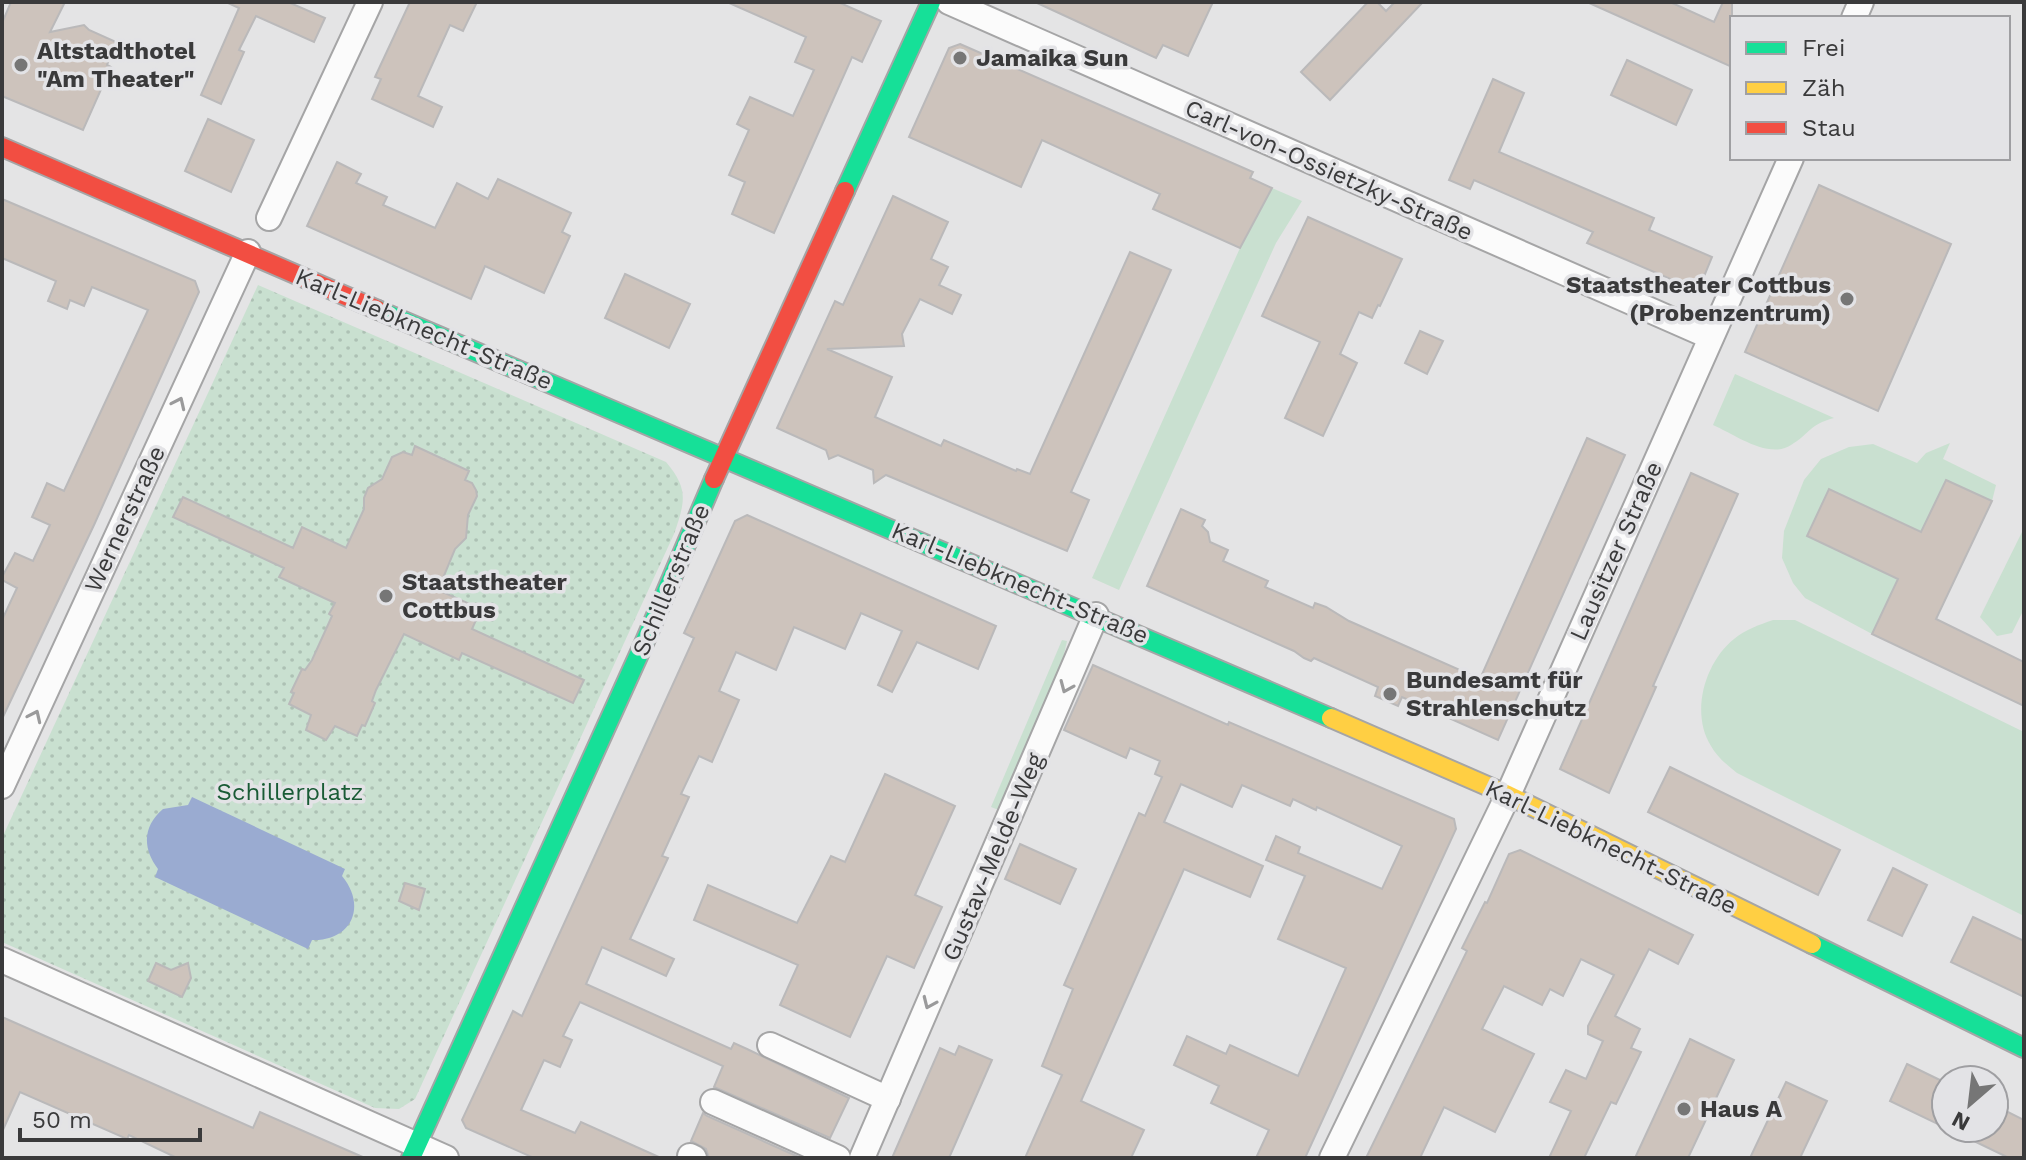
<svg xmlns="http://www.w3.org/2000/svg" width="2026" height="1160" viewBox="0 0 2026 1160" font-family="'Work Sans',sans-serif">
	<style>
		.green { fill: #c9e0d0 }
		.park { fill: url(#park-dots) }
		.water { fill: #9aabd1 }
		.building { fill: #cdc3bc; stroke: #bab9ba; stroke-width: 2 }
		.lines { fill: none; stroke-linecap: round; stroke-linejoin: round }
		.street-casing { stroke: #a5a5a6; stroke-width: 28 }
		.fast-casing { stroke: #a5a5a6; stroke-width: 22 }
		.slow-casing { stroke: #a5a5a6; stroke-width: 22 }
		.jam-casing { stroke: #a5a5a6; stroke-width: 22 }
		.street { stroke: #fbfbfb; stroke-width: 24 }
		.fast { stroke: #16e098; stroke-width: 18 }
		.slow { stroke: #ffcf43; stroke-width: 18 }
		.jam { stroke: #f24e42; stroke-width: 18 }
		.oneway { stroke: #9a9a9b }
		.poi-dot { fill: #767676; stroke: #e3e3e6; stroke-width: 3 }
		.labels { text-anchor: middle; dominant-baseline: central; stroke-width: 7; stroke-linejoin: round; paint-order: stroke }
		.poi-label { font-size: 24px; font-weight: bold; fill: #3a3a3b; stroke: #e3e3e6; text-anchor: start }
		.street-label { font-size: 24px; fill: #3a3a3b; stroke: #e3e3e6 }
		.park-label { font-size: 24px; fill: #195b35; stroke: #e3e3e6 }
	</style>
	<defs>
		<pattern id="park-dots" width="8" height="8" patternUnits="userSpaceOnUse" patternTransform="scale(2)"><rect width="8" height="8" fill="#c9e0d0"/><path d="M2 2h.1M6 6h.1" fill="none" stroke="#adc1b4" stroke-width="1.8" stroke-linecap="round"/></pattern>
	</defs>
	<rect width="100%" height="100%" fill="#e4e4e5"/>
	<!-- green -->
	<g class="green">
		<polygon points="1272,188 1302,201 1276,243 1119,590 1092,578 1240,248"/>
		<path d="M1735 374 1834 418C1808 425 1811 433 1791 445 1769 460 1734 434 1713 425Z"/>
		<polygon points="1950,443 1943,459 1996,485 1992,501 1946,480 1921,533 1829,489 1807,536 1898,579 1872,634 1805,598 1793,583 1782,558 1784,531 1804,480 1821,459 1849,447 1873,444 1917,463 1926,453"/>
		<polygon points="2024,528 2024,609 2012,633 1997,636 1980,617"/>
		<path d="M1773 620H1795L2024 732V916L1737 773C1727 765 1717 757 1711 746 1690 713 1705 662 1734 639 1746 629 1759 625 1773 620Z"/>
		<polygon points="1062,640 1067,641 1056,690 1004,812 991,807"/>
	</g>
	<!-- park -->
	<path class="park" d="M258 285 666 462C689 489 685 502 674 534L415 1099 399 1109 375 1108 2 942V838Z"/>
	<!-- water -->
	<path class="water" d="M192 797 345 869 342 876C367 906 352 941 312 940L308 949 155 877 158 869C142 848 143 826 163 809L188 805Z"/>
	<!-- building -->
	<g class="building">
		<polygon points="11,2 65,2 50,32 84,25 89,30 116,42 107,65 111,67 83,130 2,96 2,23"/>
		<polygon points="226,2 288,2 325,18 314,42 256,16 239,50 244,52 221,104 201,95 239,8"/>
		<polygon points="410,2 477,2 463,31 450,25 418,96 442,107 433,127 372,99 381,79 375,77"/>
		<polygon points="727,2 838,2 881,21 862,62 852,57 774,233 732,214 745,182 729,175 749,130 737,124 750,97 793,116 814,70 795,62 806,37"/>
		<polygon points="1035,2 1213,2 1188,56 1163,45 1156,58"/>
		<polygon points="1368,2 1377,2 1386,11 1395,2 1423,2 1330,100 1301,72"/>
		<polygon points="1587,2 1670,2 1714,22 1723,2 1732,2 1732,67"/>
		<polygon points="960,44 1253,172 1250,178 1272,188 1240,248 1153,209 1160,194 1042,140 1021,187 909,137 949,48"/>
		<polygon points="1627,60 1692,90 1676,125 1611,95"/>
		<polygon points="1493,79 1524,93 1499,152 1654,218 1649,230 1712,257 1698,291 1587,243 1593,232 1474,180 1470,189 1449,180"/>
		<polygon points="208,119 254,140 231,192 185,171"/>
		<polygon points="337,162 361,174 356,183 387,197 383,205 435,228 457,183 488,199 498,179 571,213 562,232 570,236 544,293 485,266 471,299 307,226"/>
		<polygon points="1819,185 1951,244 1878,411 1745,352"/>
		<polygon points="893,196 948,222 931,259 948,267 939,285 961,295 952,314 920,299 902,334 904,346 827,349 892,377 875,417 941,446 944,440 1016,471 1017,469 1030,474 1130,252 1171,270 1071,492 1089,500 1067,551 886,475 874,483 873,470 838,455 829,459 826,450 777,428 835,301 843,305"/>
		<polygon points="2,199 195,281 199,292 94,525 2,719 2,620 17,588 2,580 2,577 15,553 33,561 50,525 32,517 41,497 47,483 64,491 148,310 92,287 84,306 70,300 67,309 48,301 56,281 2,258"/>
		<polygon points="1308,217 1402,259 1380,306 1378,305 1372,318 1359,312 1340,354 1357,363 1323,436 1285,418 1320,342 1262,316"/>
		<polygon points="625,274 690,304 669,348 605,318"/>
		<polygon points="1420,331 1443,341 1427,374 1405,363"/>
		<polygon points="1587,438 1625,455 1498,740 1402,697 1398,706 1375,696 1378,687 1314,658 1311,661 1304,658 1294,651 1147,586 1181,509 1205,520 1202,526 1208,532 1210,542 1228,550 1223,561 1268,581 1265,587 1313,608 1315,603 1326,607 1349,621 1480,679"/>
		<polygon points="415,446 469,471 465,480 472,483 476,490 477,496 468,515 466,538 455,549 438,590 481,609 472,629 584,680 573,703 462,653 459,660 404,634 376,690 372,701 375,703 365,726 362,725 357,736 335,726 326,740 306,730 311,715 289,704 294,693 291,692 302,669 305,670 312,660 332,616 329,614 335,603 279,577 284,568 173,517 183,497 293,548 302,527 346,548 364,509 364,498 368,488 382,479 392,457 403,452 412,455"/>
		<polygon points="1691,473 1738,494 1653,686 1656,687 1609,793 1560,769"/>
		<polygon points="1946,480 1992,501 1936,619 2024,662 2024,706 1872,634 1898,579 1807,536 1829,489 1921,532"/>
		<polygon points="747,515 996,626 978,669 917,642 892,692 878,685 902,631 861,613 845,649 794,627 776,670 736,652 719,691 739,700 712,762 699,756 681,794 689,797 662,856 668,858 630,939 674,959 666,976 602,947 586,984 731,1049 734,1043 747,1049 849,1098 830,1138 714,1087 723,1066 580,1002 563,1036 572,1040 560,1067 544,1060 521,1110 575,1133 581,1122 661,1158 534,1158 466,1128 462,1120 513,1011 522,1016 694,638 684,633 691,618 735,521"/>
		<polygon points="1093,665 1228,725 1229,722 1454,819 1456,829 1305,1158 1256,1158 1269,1130 1211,1103 1219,1086 1174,1065 1187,1036 1226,1054 1230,1045 1298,1076 1346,968 1278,939 1305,876 1266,860 1276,836 1300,847 1298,853 1382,889 1402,846 1317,807 1316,810 1293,799 1290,806 1242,785 1232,807 1181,784 1164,822 1263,866 1250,897 1184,869 1081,1101 1144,1130 1131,1158 1025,1158 1062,1075 1042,1066 1073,989 1064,985 1139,813 1145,816 1162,777 1155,774 1160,761 1130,748 1126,758 1064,730"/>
		<polygon points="1670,767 1840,850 1818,895 1648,812"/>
		<polygon points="885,774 955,806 915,895 942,907 914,968 887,956 850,1037 780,1005 798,965 694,920 708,885 797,923 831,856 845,862"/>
		<polygon points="1020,844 1076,869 1060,904 1005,879"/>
		<polygon points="1520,850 1693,935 1678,964 1649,949 1615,1016 1640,1029 1631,1048 1641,1052 1616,1104 1611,1102 1584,1158 1549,1158 1571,1111 1550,1102 1566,1070 1586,1079 1603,1041 1588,1034 1588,1026 1614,975 1581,959 1563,996 1550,989 1542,1005 1504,986 1482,1029 1534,1054 1495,1132 1444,1107 1420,1158 1366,1158 1467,951 1462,948 1485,902 1487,903 1509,854"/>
		<polygon points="1893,868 1927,885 1902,936 1868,920"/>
		<polygon points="405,883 425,889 419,910 399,901"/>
		<polygon points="1973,917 2024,941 2024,997 1951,962"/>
		<polygon points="156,963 171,970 188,963 191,978 182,997 148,981"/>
		<polygon points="2,1017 253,1128 260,1112 365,1158 177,1158 129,1135 127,1139 20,1092 2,1132"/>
		<polygon points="1690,1039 1734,1060 1688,1158 1635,1158"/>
		<polygon points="959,1046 992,1060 949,1158 892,1158 940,1048 955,1055"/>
		<polygon points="1907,1064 1946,1083 1946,1128 1890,1101"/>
		<polygon points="1786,1082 1827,1101 1800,1158 1750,1158"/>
		<polygon points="1994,1105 2024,1120 2024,1158 2009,1158 1947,1128 1994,1128"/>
		<polygon points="703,1113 707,1116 801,1158 709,1158 706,1149 691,1141"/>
	</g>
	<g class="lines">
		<defs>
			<g id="street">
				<polyline points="949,2 1711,337"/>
				<polyline points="1854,18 1861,2"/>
				<polyline points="269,218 370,2"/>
				<polyline points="2,786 248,252"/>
				<polyline points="2,960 446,1158"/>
				<polyline points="770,1045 888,1099"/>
				<polyline points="713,1102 838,1158"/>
				<polyline points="690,1156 694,1158"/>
				<polyline points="862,1158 1096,615"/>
				<polyline points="1332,1158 1508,795 1791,158"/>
			</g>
			<g id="fast">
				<polyline points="845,191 931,2"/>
				<polyline points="378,310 1331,718"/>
				<polyline points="1812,944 2024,1048"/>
				<polyline points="411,1158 645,641 714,479"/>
			</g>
			<polyline id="slow" points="1331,718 1508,795 1812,944"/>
			<g id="jam">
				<polyline points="2,147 378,310"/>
				<polyline points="714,479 845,191"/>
			</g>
		</defs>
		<!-- street casing -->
		<use href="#street" class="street-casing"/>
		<!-- fast casing -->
		<use href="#fast" class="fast-casing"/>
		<!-- slow casing -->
		<use href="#slow" class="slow-casing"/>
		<!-- jam casing -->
		<use href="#jam" class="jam-casing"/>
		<!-- street -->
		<use href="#street" class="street"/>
		<!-- fast -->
		<use href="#fast" class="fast"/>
		<!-- slow -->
		<use href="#slow" class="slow"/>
		<!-- jam -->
		<use href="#jam" class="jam"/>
	</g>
	<!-- one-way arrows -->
	<defs><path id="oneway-chevron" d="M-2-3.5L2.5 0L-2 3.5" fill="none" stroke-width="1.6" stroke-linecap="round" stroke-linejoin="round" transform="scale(2)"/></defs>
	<g class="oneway">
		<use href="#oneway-chevron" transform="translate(179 403) rotate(-65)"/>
		<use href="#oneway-chevron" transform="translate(1066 687) rotate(113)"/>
		<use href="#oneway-chevron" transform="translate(35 716) rotate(-65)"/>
		<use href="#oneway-chevron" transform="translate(929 1003) rotate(114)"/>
	</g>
	<!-- markers -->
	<g class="poi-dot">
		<circle cx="960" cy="58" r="8"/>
		<circle cx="21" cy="65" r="8"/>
		<circle cx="1847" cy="299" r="8"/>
		<circle cx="386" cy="596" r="8"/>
		<circle cx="1390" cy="694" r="8"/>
		<circle cx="1684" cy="1109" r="8"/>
	</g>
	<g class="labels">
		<!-- poi labels -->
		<g class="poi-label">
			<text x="37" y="51">Altstadthotel<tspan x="37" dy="28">"Am Theater"</tspan></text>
			<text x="976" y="58">Jamaika Sun</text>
			<text x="1831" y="285" text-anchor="end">Staatstheater Cottbus<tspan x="1831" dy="28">(Probenzentrum)</tspan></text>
			<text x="402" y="582">Staatstheater<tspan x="402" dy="28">Cottbus</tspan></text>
			<text x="1406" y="680">Bundesamt für<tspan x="1406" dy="28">Strahlenschutz</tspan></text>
			<text x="1700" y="1109">Haus A</text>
		</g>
		<!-- street labels -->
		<g class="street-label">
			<text transform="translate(1329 170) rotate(24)">Carl-von-Ossietzky-Straße</text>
			<text transform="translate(424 329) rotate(23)">Karl-Liebknecht-Straße</text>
			<text transform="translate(125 519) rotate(-65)">Wernerstraße</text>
			<text transform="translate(1616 551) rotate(-66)">Lausitzer Straße</text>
			<text transform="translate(671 580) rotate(-67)">Schillerstraße</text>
			<text transform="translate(1020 583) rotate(23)">Karl-Liebknecht-Straße</text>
			<text transform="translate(1611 847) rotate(26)">Karl-Liebknecht-Straße</text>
			<text transform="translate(993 857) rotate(-67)">Gustav-Melde-Weg</text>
		</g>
		<!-- park labels -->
		<g class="park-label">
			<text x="290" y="792">Schillerplatz</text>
		</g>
	</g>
	<!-- border -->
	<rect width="2026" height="1160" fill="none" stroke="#3a3a3b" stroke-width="8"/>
	<!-- legend -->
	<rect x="1730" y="16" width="280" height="144" fill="#e3e3e6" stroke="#9f9fa2" stroke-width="2"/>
	<rect x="1746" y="42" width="40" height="12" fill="#16e098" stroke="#9f9fa2" stroke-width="2"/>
	<text x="1802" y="56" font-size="24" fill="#3a3a3b">Frei</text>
	<rect x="1746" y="82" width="40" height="12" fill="#ffcf43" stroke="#9f9fa2" stroke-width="2"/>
	<text x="1802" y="96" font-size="24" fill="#3a3a3b">Zäh</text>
	<rect x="1746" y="122" width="40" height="12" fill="#f24e42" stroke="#9f9fa2" stroke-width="2"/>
	<text x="1802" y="136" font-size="24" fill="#3a3a3b">Stau</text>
	<!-- north arrow -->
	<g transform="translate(1970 1104) rotate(208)"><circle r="38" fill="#e3e3e6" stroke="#9f9fa2" stroke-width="2"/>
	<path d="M0-6L14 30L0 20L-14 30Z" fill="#767676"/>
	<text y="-12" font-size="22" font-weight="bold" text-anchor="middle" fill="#3a3a3b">N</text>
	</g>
	<!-- scale -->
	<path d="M20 1128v12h180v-12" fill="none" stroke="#3a3a3b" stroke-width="4"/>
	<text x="32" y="1128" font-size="24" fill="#3a3a3b" stroke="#e3e3e6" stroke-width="6" paint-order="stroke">50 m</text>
</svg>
